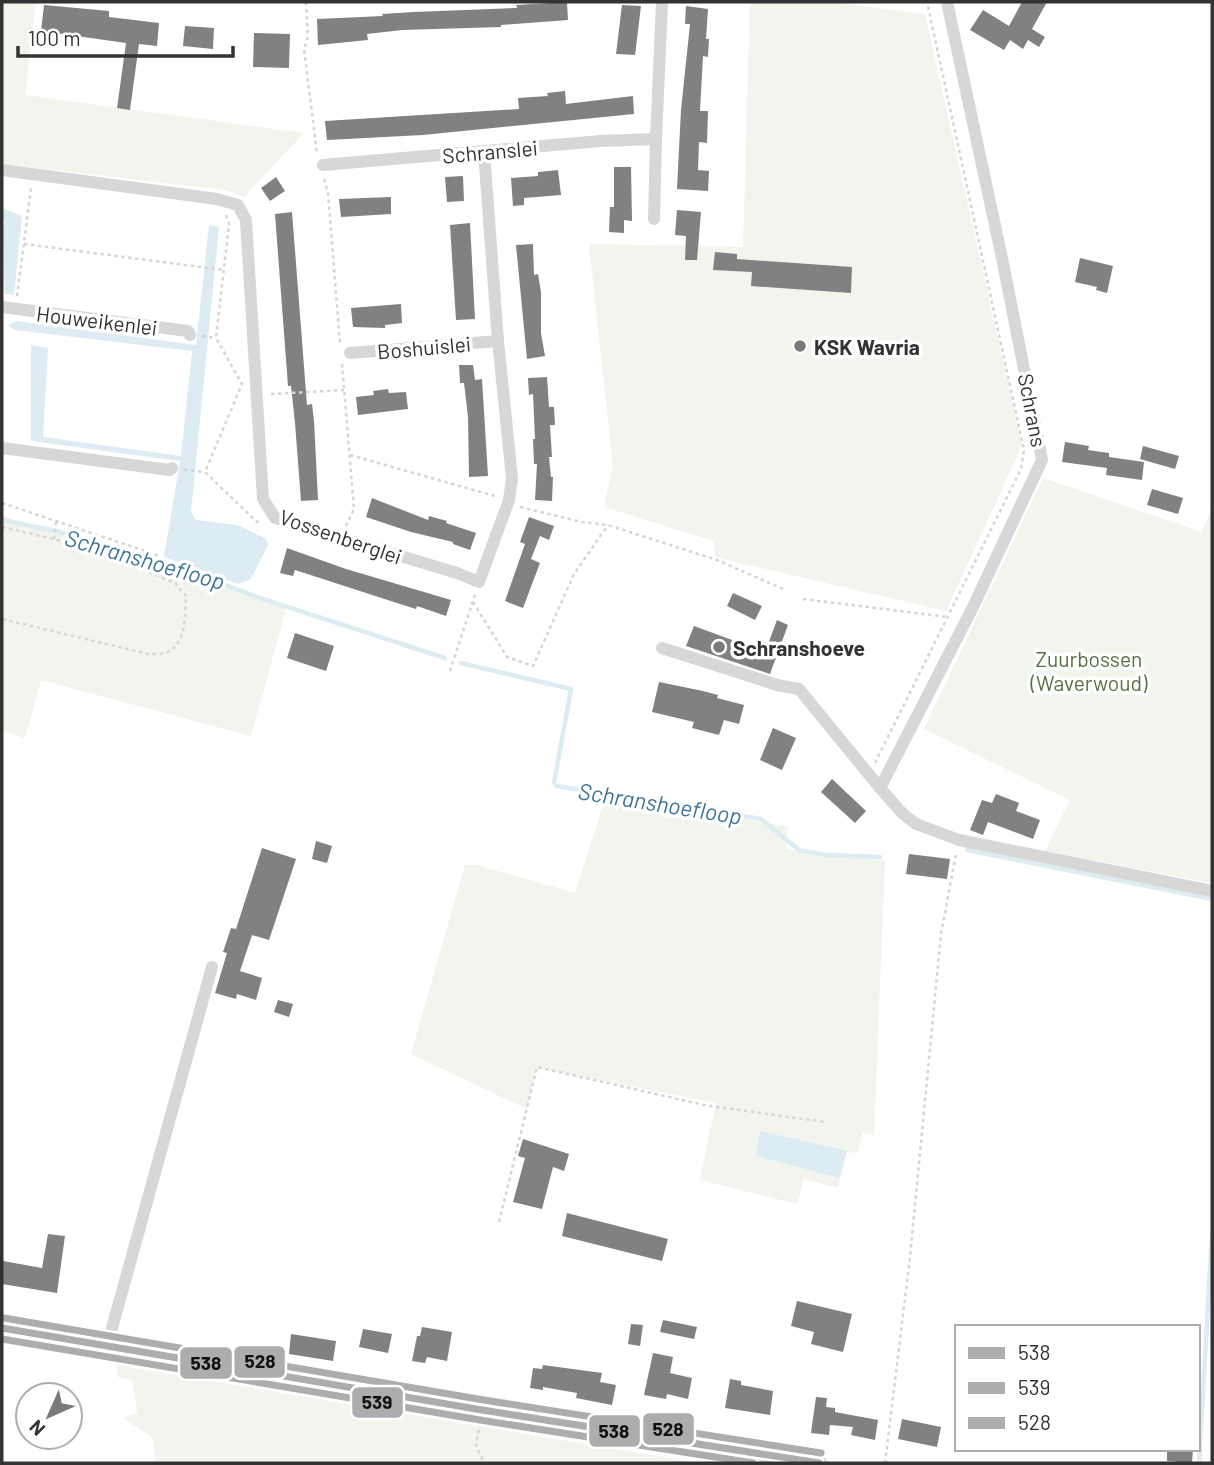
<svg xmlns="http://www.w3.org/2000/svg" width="1214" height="1465" viewBox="0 0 1214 1465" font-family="Barlow,sans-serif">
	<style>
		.green { fill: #f1f5ed }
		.water { fill: #ddebf3 }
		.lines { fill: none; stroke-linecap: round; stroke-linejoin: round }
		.stream { stroke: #ddebf3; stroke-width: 4.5 }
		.building { fill: #818181 }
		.path { stroke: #d6d6d6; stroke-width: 2.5; stroke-dasharray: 3.5 3.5; stroke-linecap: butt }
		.minor { stroke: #d7d7d7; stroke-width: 12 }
		.tertiary { stroke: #d7d7d7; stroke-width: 16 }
		.bus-1-casing { stroke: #fff; stroke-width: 12 }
		.bus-2-casing { stroke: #fff; stroke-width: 12 }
		.bus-3-casing { stroke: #fff; stroke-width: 12 }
		.bus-1 { stroke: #adadad; stroke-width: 7 }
		.bus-2 { stroke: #adadad; stroke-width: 7 }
		.bus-3 { stroke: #adadad; stroke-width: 7 }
		.poi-dot { fill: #7a7a7a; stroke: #fff; stroke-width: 2.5 }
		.labels { text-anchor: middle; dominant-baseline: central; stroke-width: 7; stroke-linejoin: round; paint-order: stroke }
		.street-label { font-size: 21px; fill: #333; stroke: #fff }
		.poi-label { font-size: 21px; font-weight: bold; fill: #333; stroke: #fff; text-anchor: start }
		.park-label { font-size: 21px; fill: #56703f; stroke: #fff }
		.water-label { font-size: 23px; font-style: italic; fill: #3f7597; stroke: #fff }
		.line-badge { stroke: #fff; stroke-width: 2.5 }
		.pale-badge-label { font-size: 19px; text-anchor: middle; font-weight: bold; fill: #111 }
	</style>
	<rect width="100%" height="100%" fill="#fff"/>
	<!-- green -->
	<g class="green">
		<polygon points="2,2 36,2 25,95 304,133 244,197 225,190 2,164"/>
		<polygon points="750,2 831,2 925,14 1022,445 946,611 715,557 714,541 604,507 613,466 589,244 743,247"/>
		<polygon points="1043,478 1202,532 1212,507 1212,883 1045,851 1070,800 924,729"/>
		<polygon points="2,516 287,606 251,736 41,680 25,738 2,731"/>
		<polygon points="607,793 788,827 786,849 885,860 874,1135 863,1133 858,1153 847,1152 838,1188 804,1179 797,1204 700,1180 716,1103 537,1068 527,1109 411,1054 465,865 477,865 575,893"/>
		<polygon points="116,1365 699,1463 156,1463 153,1438 123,1418 137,1413 133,1381 119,1378"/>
	</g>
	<!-- water -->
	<g class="water">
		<polygon points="5,209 22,216 14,295 5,294 3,228 5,223 2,217 2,210"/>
		<polygon points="209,225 219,227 191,512 196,520 237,525 265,538 268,545 251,579 238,584 164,557 180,461 31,441 31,345 48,348 43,437 181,456 192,351 15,330 8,326 16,321 196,345"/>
		<polygon points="760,1131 847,1151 839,1178 756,1156"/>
	</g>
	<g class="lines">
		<!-- stream -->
		<g class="stream">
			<polyline points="2,520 56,531 147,556 260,598 445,658"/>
			<polyline points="461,663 571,689 554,783 557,786 761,819 799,850 826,855 880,857"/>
			<polyline points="967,850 1212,899"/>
			<polyline points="1199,1463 1212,1234"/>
		</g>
	</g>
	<!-- building -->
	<g class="building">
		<polygon points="567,2 568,20 501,25 501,27 402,30 367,34 368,40 318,45 317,19 383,16 382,14 414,12 517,8 516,5"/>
		<polygon points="1022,2 1047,2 1032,29 1045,37 1039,47 1028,40 1023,49 1010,40 1004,50 970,30 983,10 1009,26"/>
		<polygon points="44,5 109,11 109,17 159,23 157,46 139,44 130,110 117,108 126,43 41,31"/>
		<polygon points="622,5 641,6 635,55 616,54"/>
		<polygon points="686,6 708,9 706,39 709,39 708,57 703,56 700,111 708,111 707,143 699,142 698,170 709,171 708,191 677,189 681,110 690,24 685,24"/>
		<polygon points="185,26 214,28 213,49 183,46"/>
		<polygon points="254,33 290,34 289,68 253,67"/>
		<polygon points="565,91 566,104 633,96 634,114 423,135 327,140 325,121 519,109 518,98 548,96 547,93"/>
		<polygon points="614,167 631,167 632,221 624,220 624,233 609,232 610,207 614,207"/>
		<polygon points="558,170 561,195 524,198 524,205 513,206 511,178 538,176 538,172"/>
		<polygon points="463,176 464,201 447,202 445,177"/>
		<polygon points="276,177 285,191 270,201 261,188"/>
		<polygon points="391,197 391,214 341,217 339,199"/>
		<polygon points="677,210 701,212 697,260 685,260 686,236 675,235"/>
		<polygon points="292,212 307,405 312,404 314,421 318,500 301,501 295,423 291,386 288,386 275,214"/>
		<polygon points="470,223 475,319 456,320 450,225"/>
		<polygon points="533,244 534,275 538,274 541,292 541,333 545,356 527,359 516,245"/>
		<polygon points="715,252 737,254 737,259 852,267 851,293 751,286 752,272 713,270"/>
		<polygon points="1080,258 1113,266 1107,293 1096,290 1097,287 1075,282"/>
		<polygon points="401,304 402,323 385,325 385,328 353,327 351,308"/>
		<polygon points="459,365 473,365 475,380 482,379 488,476 469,477 468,417 464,383 460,383"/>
		<polygon points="547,377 549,407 554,407 555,425 550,425 552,457 549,457 551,477 553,477 552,501 535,500 537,464 534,464 533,439 535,439 533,394 529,395 528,378"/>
		<polygon points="388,389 389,393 406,392 408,409 358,415 356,397 374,395 373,391"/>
		<polygon points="1065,442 1089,446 1088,450 1109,453 1109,457 1144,462 1142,480 1106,475 1107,468 1062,462"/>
		<polygon points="1143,446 1179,456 1175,469 1140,459"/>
		<polygon points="1152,489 1183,498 1178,514 1147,505"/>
		<polygon points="372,498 428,520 429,516 447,521 446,523 476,533 470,550 453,544 453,542 411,532 366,517"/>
		<polygon points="529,517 554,526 549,540 540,536 531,559 540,563 523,608 505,601 525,544 520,542"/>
		<polygon points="287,548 346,569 451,600 446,616 417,606 416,609 400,604 295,570 293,576 280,573"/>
		<polygon points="733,593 762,606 755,620 727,606"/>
		<polygon points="777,620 788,625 770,674 686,646 694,626 765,652"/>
		<polygon points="295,633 334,646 326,671 287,658"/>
		<polygon points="659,682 703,691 718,695 717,698 744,705 739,724 724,720 719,735 692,728 694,722 652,712"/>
		<polygon points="773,728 796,738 782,770 760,760"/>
		<polygon points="832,779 866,811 855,823 821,792"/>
		<polygon points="996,794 1019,803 1016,811 1040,820 1033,839 988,822 983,835 970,830 982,800 992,803"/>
		<polygon points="316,841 332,846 327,863 312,859"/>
		<polygon points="262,848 296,859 269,940 252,935 240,971 262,978 256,1000 237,994 236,999 215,993 227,953 223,952 231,928 236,929"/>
		<polygon points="909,854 950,859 947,879 906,874"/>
		<polygon points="278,1000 293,1004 289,1017 274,1012"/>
		<polygon points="523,1139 569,1154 564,1171 553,1167 542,1209 513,1202 525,1158 518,1156"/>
		<polygon points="567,1213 668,1239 662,1261 562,1236"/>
		<polygon points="48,1234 65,1236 57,1293 2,1284 3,1261 42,1268"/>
		<polygon points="797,1301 852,1314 843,1352 811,1344 814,1332 791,1326"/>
		<polygon points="663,1320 697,1327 694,1339 660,1332"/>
		<polygon points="631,1324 643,1325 640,1346 628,1344"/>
		<polygon points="422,1327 452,1332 447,1361 427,1357 425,1363 412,1361 417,1336 420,1336"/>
		<polygon points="363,1329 392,1334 388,1353 359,1347"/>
		<polygon points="291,1334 336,1341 333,1361 289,1354"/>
		<polygon points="653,1353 673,1357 670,1373 692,1378 688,1399 667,1394 666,1399 644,1395"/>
		<polygon points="543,1365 602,1373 600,1382 616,1385 612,1405 576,1398 577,1393 543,1387 543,1390 530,1388 533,1368 542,1369"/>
		<polygon points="730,1379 741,1381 741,1385 773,1391 770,1415 725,1408"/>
		<polygon points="816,1397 827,1398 826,1407 835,1408 835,1412 878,1420 875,1440 851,1435 853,1427 830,1425 829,1435 811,1433"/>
		<polygon points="902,1419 941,1427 937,1447 898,1439"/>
		<polygon points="1167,1449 1193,1449 1192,1463 1167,1461"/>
	</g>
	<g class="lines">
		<!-- path -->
		<g class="path">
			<polyline points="306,2 308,36 304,49 317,153"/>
			<polyline points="324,179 328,193 340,343"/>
			<polyline points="226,215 229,224 216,338 242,384 205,472 257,522 261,521"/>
			<polyline points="24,244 224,270"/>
			<polyline points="17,296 31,188"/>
			<polyline points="202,336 216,338"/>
			<polyline points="342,364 354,509 346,526"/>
			<polyline points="271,394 344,390"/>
			<polyline points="350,455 495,496"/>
			<polyline points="184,470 205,472"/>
			<polyline points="2,503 160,556"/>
			<polyline points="520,507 582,522 608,525 717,560 783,589"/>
			<path d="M2 527 54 539 137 567 175 583 186 596C185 613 187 646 165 653 161 654 153 654 148 654L2 619"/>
			<polyline points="54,539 56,522"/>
			<polyline points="803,599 948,617"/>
			<polyline points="473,602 507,657 533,666 574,574 608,525"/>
			<polyline points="450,671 475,595"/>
			<polyline points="875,763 1021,469 1024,450 927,2"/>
			<polyline points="499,1222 537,1067 704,1105 825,1122"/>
			<polyline points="480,1423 476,1445 484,1463"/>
			<polyline points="885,1463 910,1257 941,934 956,854"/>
		</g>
		<!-- minor -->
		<g class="minor">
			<polyline points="323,165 601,141 656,139 662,2"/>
			<polyline points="2,170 217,199 238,205 246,220 263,499 275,518 457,573 479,582 509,500 512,478 498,341 484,152"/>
			<polyline points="654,219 656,139"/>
			<polyline points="2,307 188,331 190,335"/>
			<polyline points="350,353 498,341"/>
			<polyline points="2,448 170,470 172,468"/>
			<polyline points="662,648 777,685 799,689 880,788 902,813 916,824 959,840 1212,891"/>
			<polyline points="880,788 972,609 1042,460 1002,258 947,2"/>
			<polyline points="107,1346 212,967"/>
		</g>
		<!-- tertiary -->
		<polyline class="tertiary" points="2,1328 482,1410 819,1463"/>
		<defs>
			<polyline id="bus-1" points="2,1328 482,1410 819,1463"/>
			<polyline id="bus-2" points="2,1339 480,1420 753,1463"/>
			<polyline id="bus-3" points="4,1318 484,1400 821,1453"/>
		</defs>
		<!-- bus-1 casing -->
		<use href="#bus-1" class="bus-1-casing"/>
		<!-- bus-2 casing -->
		<use href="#bus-2" class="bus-2-casing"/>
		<!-- bus-3 casing -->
		<use href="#bus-3" class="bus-3-casing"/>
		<!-- bus-1 -->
		<use href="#bus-1" class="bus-1"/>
		<!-- bus-2 -->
		<use href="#bus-2" class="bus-2"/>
		<!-- bus-3 -->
		<use href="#bus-3" class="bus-3"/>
	</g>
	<!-- markers -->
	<g class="poi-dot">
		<circle cx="800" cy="346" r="7"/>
		<circle cx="719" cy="647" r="7"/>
	</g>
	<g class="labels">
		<!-- street labels -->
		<g class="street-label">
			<text transform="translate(490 151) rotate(-5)">Schranslei</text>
			<text transform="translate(97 320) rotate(7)">Houweikenlei</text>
			<text transform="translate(424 347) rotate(-5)">Boshuislei</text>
			<text transform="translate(1033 410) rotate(79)">Schrans</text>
			<text transform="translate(341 536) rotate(19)">Vossenberglei</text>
		</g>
		<!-- poi labels -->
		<g class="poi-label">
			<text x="814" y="346">KSK Wavria</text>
			<text x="733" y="647">Schranshoeve</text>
		</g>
		<!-- park labels -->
		<g class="park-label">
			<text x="1089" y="658">Zuurbossen<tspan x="1089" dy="24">(Waverwoud)</tspan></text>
		</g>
		<!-- water labels -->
		<g class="water-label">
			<text transform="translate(145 559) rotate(16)">Schranshoefloop</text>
			<text transform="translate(660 803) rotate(9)">Schranshoefloop</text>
		</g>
	</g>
	<g class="line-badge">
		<rect x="233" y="1345" width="53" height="34" rx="7" fill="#adadad"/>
		<rect x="179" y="1346" width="54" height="34" rx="7" fill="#adadad"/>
		<rect x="351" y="1386" width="53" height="33" rx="7" fill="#adadad"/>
		<rect x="642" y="1412" width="53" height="34" rx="7" fill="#adadad"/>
		<rect x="588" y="1414" width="53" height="34" rx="7" fill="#adadad"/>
	</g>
	<g class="pale-badge-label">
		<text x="260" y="1368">528</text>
		<text x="206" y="1370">538</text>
		<text x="377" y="1409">539</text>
		<text x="668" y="1436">528</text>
		<text x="614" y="1438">538</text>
	</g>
	<!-- border -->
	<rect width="1214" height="1465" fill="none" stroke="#333333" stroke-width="7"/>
	<!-- legend -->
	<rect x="955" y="1325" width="245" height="126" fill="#ffffff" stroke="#adadad" stroke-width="2"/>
	<rect x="969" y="1348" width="35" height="10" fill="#adadad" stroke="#adadad" stroke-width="2"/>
	<text x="1018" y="1360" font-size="21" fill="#333333">538</text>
	<rect x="969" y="1383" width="35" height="10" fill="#adadad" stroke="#adadad" stroke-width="2"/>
	<text x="1018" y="1395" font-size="21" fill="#333333">539</text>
	<rect x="969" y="1418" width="35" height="10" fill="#adadad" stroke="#adadad" stroke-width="2"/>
	<text x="1018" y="1430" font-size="21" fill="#333333">528</text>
	<!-- north arrow -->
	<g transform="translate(49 1416) rotate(225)"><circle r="33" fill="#ffffff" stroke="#adadad" stroke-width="2"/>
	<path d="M0-5L12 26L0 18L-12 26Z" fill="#7a7a7a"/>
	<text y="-10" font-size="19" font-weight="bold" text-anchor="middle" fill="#333333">N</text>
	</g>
	<!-- scale -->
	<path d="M18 46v10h215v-10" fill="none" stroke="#333333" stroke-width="3.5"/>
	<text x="28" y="46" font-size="21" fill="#333333" stroke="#ffffff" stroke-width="5" paint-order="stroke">100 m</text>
</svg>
